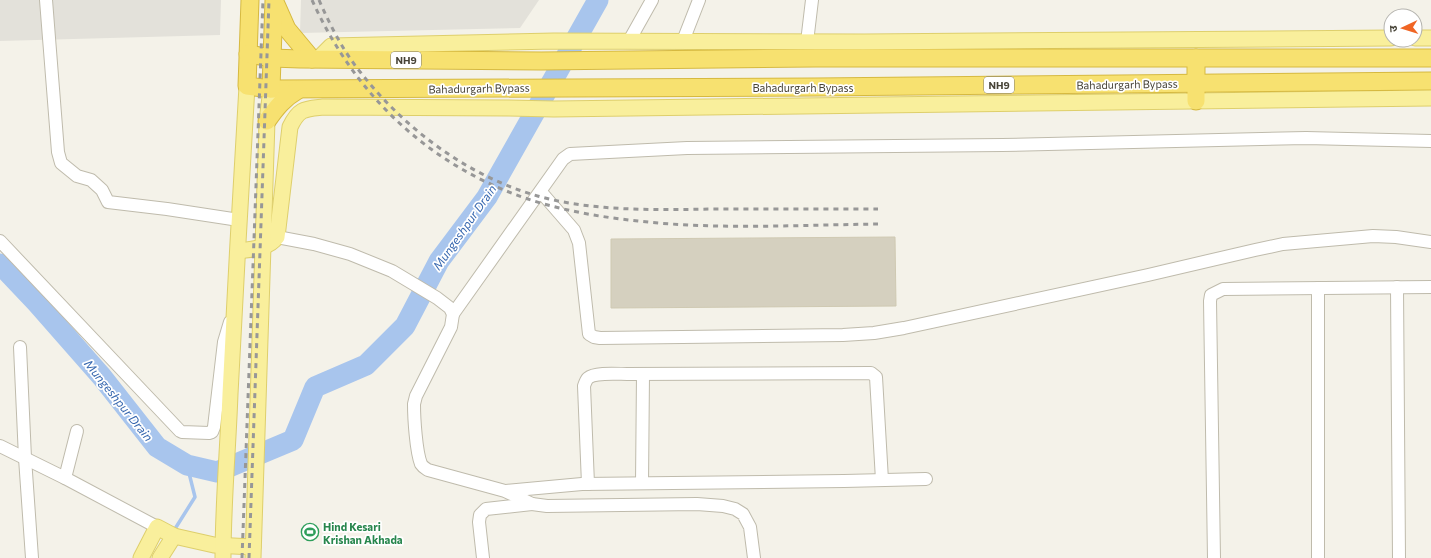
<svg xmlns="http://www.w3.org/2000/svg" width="1431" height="558" viewBox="0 0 1431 558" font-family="Commissioner,'Noto Sans Devanagari',sans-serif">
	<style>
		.industrial { fill: #e3e1da }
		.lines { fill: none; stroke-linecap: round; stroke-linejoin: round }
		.stream { stroke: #a8c5ed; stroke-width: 3.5 }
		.river { stroke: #a8c5ed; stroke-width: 21 }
		.building { fill: #d5d0bf; stroke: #cfc9b2 }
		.minor-casing { stroke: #bfbbac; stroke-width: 14 }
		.major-casing { stroke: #decf6c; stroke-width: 17 }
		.highway-casing { stroke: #d6b940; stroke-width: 19 }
		.minor { stroke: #fff; stroke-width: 12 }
		.major { stroke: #f9ef9c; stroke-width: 15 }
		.highway { stroke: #f7e170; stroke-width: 17 }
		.rail { stroke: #979797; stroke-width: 3; stroke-dasharray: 5 5; stroke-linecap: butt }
		.labels { text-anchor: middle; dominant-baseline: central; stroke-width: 3.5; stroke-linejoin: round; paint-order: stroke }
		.shield { fill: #fff; stroke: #7e7b73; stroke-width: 1 }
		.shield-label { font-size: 10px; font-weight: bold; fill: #474337 }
		.street-label { font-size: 11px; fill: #474337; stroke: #fff }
		.leisure-label { font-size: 11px; font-weight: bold; fill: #27864d; stroke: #fff; text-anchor: start }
		.water-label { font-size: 12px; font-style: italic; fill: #3566ae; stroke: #fff }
	</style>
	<rect width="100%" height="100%" fill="#f4f2e9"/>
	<!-- industrial -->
	<g class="industrial">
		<polygon points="0,0 221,0 220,35 0,41"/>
		<polygon points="301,0 539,0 520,28 300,33"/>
	</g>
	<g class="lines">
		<!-- stream -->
		<polyline class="stream" points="173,532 195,497 187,465"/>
		<!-- river -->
		<polyline class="river" points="0,264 37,303 102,377 157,447 187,465 217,472 293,440 315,387 366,365 405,326 439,261 487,197 598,0"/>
	</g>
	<!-- building -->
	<polygon class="building" points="895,237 896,306 611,308 611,239"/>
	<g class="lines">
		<defs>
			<g id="minor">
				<polyline points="46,0 58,152 61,163 77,176 91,180 102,190 108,202 167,209 239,220"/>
				<polyline points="629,41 652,0"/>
				<polyline points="683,41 699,0"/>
				<polyline points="807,42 812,0"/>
				<polyline points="541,192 574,230 579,243 589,334 594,337 600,338 843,335 874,333 904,328 1148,275 1255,250 1283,244 1373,236 1396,237 1431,242"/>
				<path d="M277 237 314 244 350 254 392 271 437 298 450 308 453 314 451 327 416 396 414 404C414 418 416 451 421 464 423 467 425 468 428 470L505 491 532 504 547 506 697 504 723 506 735 509 743 514 750 527 754 558"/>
				<polyline points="0,241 180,431 182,432 209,433 212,432 214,427 224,342 230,322"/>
				<polyline points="1397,287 1399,558"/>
				<polyline points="453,314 563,159 570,154 687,148 1002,145 1306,138 1431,141"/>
				<polyline points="20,347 25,458 32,558"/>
				<polyline points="0,446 65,478 157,527"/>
				<polyline points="65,478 77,431"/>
				<polyline points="642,483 643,374"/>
				<path d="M588 484 584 386C585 383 586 380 588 378 595 372 618 374 627 374L871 373 876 377 882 480"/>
				<polyline points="506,491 582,484 844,481 926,479"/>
				<polyline points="483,558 479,522 480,515 486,509 532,504"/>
				<polyline points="1214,558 1210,301 1211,295 1223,289 1431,287"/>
				<polyline points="1318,558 1318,288"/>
			</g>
			<g id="major">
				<polyline points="1415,38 1431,38"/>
				<polyline points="318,59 331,46 554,41 864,42 1391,38"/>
				<path d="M239 251C252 249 268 249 277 237L290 127C299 108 305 109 323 107L509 108 554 109 1431 98"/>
				<polyline points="141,558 157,527 174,536 214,545 253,547"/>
				<polyline points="160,558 174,536"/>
				<path d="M223 558C223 503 228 449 230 394 235 291 241 189 247 86"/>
				<polyline points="253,558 267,121 271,89"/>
			</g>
			<g id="highway">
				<polyline points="250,0 247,86 271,89 815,87 1431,81"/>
				<polyline points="275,2 287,29 312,59"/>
				<polyline points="248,54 272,58 300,59 541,61 815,58 1431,58"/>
				<polyline points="271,89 274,0"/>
				<polyline points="1196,101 1196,58"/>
				<path d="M267 121C276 108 284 98 298 90"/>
			</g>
		</defs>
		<!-- minor casing -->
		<use href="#minor" class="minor-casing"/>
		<!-- major casing -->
		<use href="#major" class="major-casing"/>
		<!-- highway casing -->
		<use href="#highway" class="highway-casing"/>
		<!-- minor -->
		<use href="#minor" class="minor"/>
		<!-- major -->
		<use href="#major" class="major"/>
		<!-- highway -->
		<use href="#highway" class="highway"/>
		<!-- rail -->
		<g class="rail">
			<path d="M312 0C354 93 425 162 522 197 559 210 599 217 638 221 717 230 799 225 878 224"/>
			<path d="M319 0C330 25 343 51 361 73 410 135 480 185 558 201 609 211 661 210 713 209 768 209 823 209 878 209"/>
			<polyline points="242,558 263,0"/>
			<polyline points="249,558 269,0"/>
		</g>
	</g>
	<!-- icons -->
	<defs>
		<symbol id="stadium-ring" viewBox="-11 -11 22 22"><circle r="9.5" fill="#fff" stroke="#2e9e5b" stroke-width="1.5"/><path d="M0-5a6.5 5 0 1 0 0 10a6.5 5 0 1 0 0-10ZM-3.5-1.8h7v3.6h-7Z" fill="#2e9e5b"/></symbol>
	</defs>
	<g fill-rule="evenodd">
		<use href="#stadium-ring" x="300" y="522" width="20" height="20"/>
	</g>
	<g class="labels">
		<!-- shield labels -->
		<g class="shield">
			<rect x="391" y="52" width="30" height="16" rx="3"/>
			<rect x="984" y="77" width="30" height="16" rx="3"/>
		</g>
		<g class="shield-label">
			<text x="406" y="60">NH9</text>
			<text x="999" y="85">NH9</text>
		</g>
		<!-- street labels -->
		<g class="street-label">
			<text transform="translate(1127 84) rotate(-1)">Bahadurgarh Bypass</text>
			<text x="803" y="87">Bahadurgarh Bypass</text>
			<text transform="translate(479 88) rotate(-1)">Bahadurgarh Bypass</text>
		</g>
		<!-- leisure labels -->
		<g class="leisure-label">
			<text x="323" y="526">Hind Kesari<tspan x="323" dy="13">Krishan Akhada</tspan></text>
		</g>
		<!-- water labels -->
		<g class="water-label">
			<text transform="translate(464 227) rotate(-55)">Mungeshpur Drain</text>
			<text transform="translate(119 400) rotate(51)">Mungeshpur Drain</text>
		</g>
	</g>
	<!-- north arrow -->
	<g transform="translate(1403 28) rotate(266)"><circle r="19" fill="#ffffff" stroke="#b5b4af"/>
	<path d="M0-3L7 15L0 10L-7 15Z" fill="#f06524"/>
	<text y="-6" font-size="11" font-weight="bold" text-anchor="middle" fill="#474337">उ</text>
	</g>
</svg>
